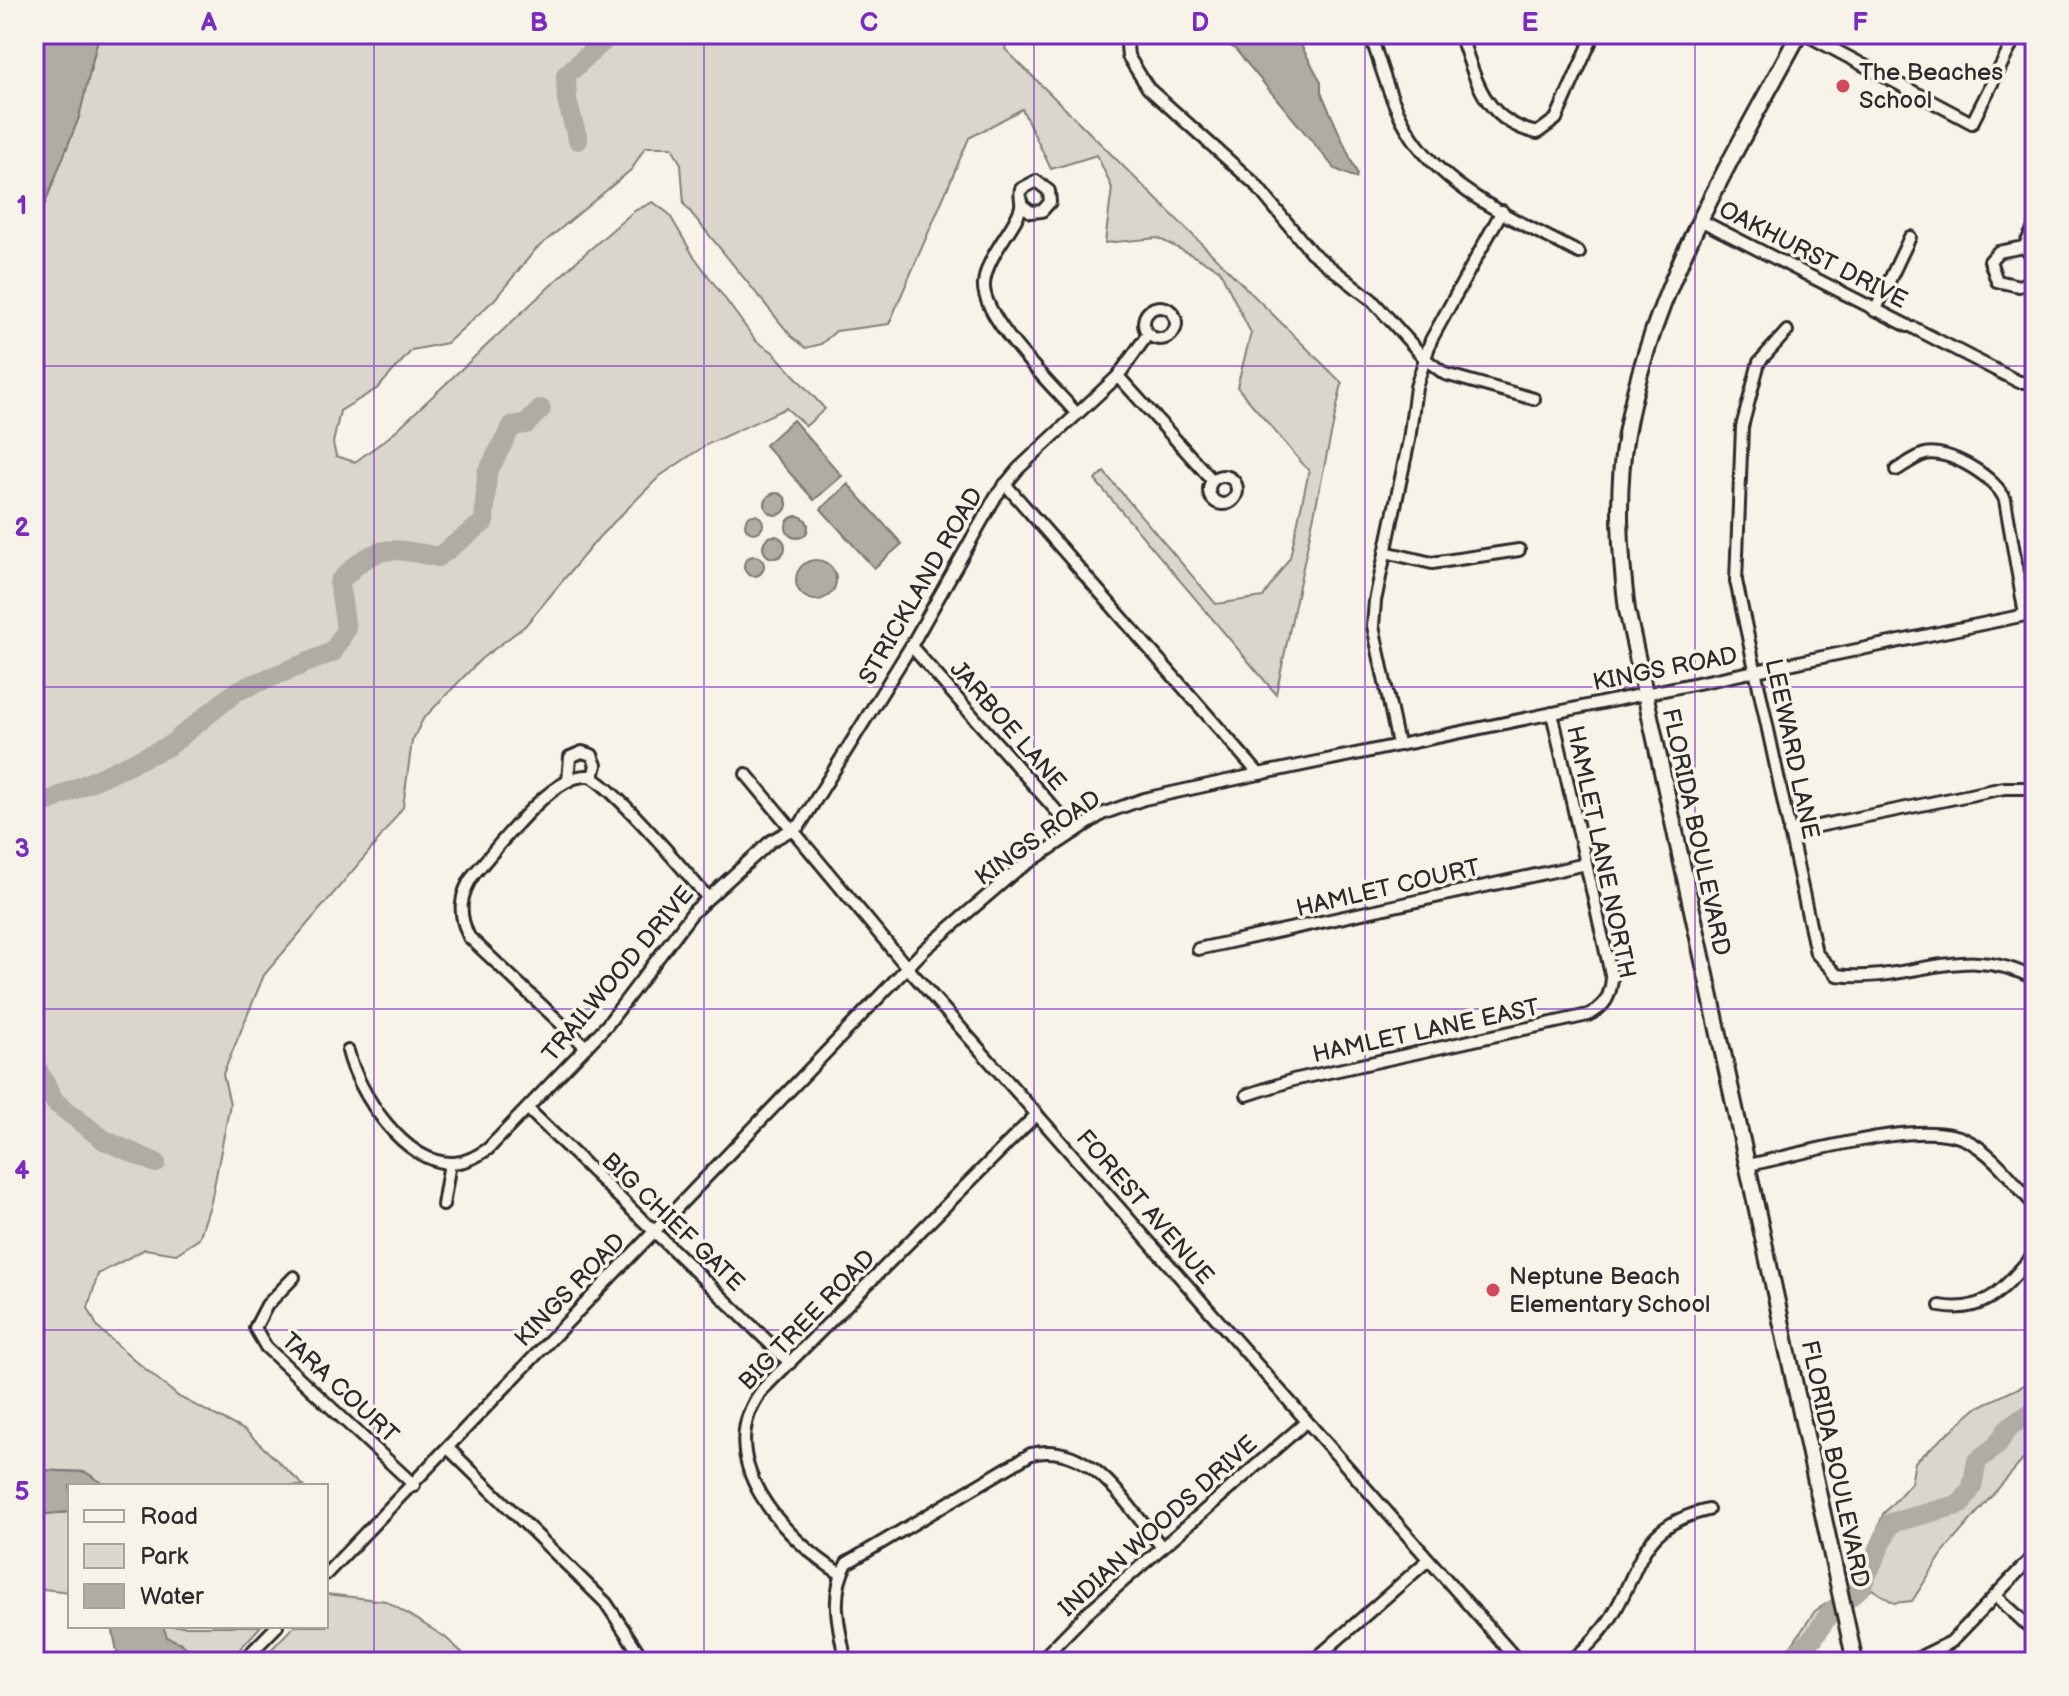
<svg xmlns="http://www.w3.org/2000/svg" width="2069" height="1696" viewBox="0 0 2069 1696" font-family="'Balsamiq Sans',sans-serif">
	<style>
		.green { fill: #dad6cc; stroke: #82807c; stroke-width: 2 }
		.water { fill: #afaca4; stroke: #7a7874; stroke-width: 2 }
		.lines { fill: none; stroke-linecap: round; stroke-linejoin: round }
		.river { stroke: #afaca4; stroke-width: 20 }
		.street-casing { stroke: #2b2b2b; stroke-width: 16 }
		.secondary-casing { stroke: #2b2b2b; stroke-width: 20 }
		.street { stroke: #f7f3e8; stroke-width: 10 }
		.secondary { stroke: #f7f3e8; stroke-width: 14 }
		.grid { fill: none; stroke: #7b2cbf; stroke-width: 2; stroke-opacity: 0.55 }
		.poi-dot { fill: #d1495b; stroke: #f7f3e8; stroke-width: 3 }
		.labels { text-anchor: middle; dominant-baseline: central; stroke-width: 7; stroke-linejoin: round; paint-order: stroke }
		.poi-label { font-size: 24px; fill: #2b2b2b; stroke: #f7f3e8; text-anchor: start }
		.street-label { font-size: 24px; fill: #2b2b2b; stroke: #f7f3e8 }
		.neatline { fill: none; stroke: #7b2cbf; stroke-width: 3 }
		.grid-label { font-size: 26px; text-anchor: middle; font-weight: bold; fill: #7b2cbf }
	</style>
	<rect width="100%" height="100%" fill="#f7f3e8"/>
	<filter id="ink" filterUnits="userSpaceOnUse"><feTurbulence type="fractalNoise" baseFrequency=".0125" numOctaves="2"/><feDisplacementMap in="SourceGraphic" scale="16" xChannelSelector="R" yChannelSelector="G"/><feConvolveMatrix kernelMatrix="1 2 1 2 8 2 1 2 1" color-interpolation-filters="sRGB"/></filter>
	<g filter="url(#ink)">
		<!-- green -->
		<g class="green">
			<polygon points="99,34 1011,34 1005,49 1342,383 1276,694 1095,480 1104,472 1216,604 1263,597 1290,557 1309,471 1237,387 1251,333 1219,269 1158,238 1105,243 1112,188 1097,155 1051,169 1022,109 969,138 889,324 836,331 821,344 806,348 791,336 684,204 681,164 672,147 645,147 632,169 535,250 495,299 447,343 412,350 378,388 340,411 333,443 336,456 355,462 389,437 581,257 634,211 653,202 669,214 693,255 756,341 773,352 825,409 806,426 786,408 706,445 660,476 600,536 525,626 481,659 423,719 412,741 403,807 373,847 264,975 223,1074 230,1104 211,1202 199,1239 176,1254 145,1249 98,1274 88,1308 98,1328 137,1362 179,1397 246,1431 304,1486 107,1486 85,1472 34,1470 34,231 79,117"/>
			<polygon points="2035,1380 2035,1446 1945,1550 1912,1601 1894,1603 1872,1589 1857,1602 1852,1576 1865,1565 1883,1514 1911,1483 1915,1462 1978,1407"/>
			<polygon points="70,1512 70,1592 34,1588 34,1515"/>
			<polygon points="326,1594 386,1601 445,1637 472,1662 259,1662 294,1626 326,1626"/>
			<polygon points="1829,1602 1833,1624 1815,1647 1824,1650 1830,1662 1776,1662 1783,1658 1815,1611"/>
			<polygon points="163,1626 261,1626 228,1662 202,1662 181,1643 166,1637"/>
		</g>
		<!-- water -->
		<g class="water">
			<polygon points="34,34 99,34 79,117 34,231"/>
			<polygon points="1211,34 1295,34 1321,82 1321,92 1357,173 1356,178 1335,169 1236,50 1224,41 1216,41"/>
			<polygon points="793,420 842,476 814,500 765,445"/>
			<polygon points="848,484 902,544 874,568 821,509"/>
			<circle cx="776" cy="504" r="11"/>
			<circle cx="754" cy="524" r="9"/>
			<circle cx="797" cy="527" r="11"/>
			<circle cx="774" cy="547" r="11"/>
			<circle cx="754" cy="566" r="10"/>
			<circle cx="816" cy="580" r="20"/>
			<polygon points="34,1470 85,1472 107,1486 70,1486 70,1512 34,1515"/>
			<polygon points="112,1626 163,1626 167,1637 181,1643 202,1662 119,1662"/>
		</g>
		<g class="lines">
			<!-- river -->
			<g class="river">
				<polyline points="578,140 567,101 566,75 611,34"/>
				<path d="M34 801H49L169 746 237 691 333 652 346 629 339 582C376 543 388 547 438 557L484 522 487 473 512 426 526 424 541 409"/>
				<polyline points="34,1063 55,1102 104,1140 156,1163"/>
				<polyline points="1788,1662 1814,1637 1829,1614 1861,1587 1891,1523 1961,1504 1972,1487 1977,1461 1997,1445 2009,1427 2035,1410"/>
			</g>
			<defs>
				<g id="street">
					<polyline points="1126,34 1128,56 1148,88 1255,184 1311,252 1372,300 1425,359 1445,374 1534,399"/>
					<path d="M1370 34C1381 65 1389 98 1406 127 1442 191 1517 220 1579 253"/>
					<path d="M1460 34C1476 79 1483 121 1537 133L1556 119 1594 34"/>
					<polyline points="1805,34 1972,123 2017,34"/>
					<path d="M1022 205 1031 212 1042 211 1050 202 1049 191 1036 181 1021 189C1019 196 1022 200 1021 206 1018 225 986 255 984 284 981 318 1054 387 1076 413"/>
					<polyline points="1700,220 1908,326"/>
					<polyline points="2035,226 2024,247 2035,260"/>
					<polyline points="2024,247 1998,252 1990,261 1997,281 2019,286 2035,279"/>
					<circle cx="1160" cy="323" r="16"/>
					<polyline points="1875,311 1910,237"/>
					<polyline points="1914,328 2019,382 2035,382"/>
					<path d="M1787 331 1759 362 1742 427 1736 581 1816 953 1837 975C1911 984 1963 940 2035 979"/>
					<polyline points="1118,376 1212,480"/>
					<path d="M1896 470C1905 465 1915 457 1925 454 1948 448 1997 478 2005 500L2025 615"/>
					<circle cx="1223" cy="490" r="14"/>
					<polyline points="1005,484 1259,774"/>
					<polyline points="1385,552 1432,563 1519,550"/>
					<polyline points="911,646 1075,832"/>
					<polyline points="1398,744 1373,626 1375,601 1409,440 1416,387 1431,340 1502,211"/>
					<polyline points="746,774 906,966 1519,1662"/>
					<polyline points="568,781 570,757 582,752 592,755 596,765 593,777"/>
					<polyline points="1789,832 2004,788 2035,788"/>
					<polyline points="1198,949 1586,864"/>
					<path d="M586 1047 469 937C458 914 459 895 474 874 497 849 552 773 588 776 606 778 691 878 707 897"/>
					<path d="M348 1051C358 1092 404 1165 454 1163 467 1162 477 1156 488 1149L607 1025 693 912 771 841 800 825 911 646 996 496 1018 469 1118 376 1148 334"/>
					<path d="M1247 1095 1293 1080 1588 1015C1605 1007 1610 997 1612 979L1552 713"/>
					<polyline points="529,1110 790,1363"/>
					<path d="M1748 1165C1800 1155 1919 1118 1964 1139 1993 1152 2014 1183 2035 1206"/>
					<polyline points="443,1205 450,1163"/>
					<polyline points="294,1277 267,1305 255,1328 266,1347 414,1485"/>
					<path d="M1940 1306C1987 1315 2006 1285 2035 1253"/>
					<polyline points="449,1449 606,1603 645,1662"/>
					<polyline points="326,1574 924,950 1016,871 1102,814 1144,799 1259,774 2035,613"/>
					<path d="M841 1574C783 1538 709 1458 763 1389L1037 1114"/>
					<polyline points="1997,1597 2035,1632"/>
					<polyline points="242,1662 277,1626"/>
					<path d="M846 1662C839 1628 829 1595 847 1563L1031 1454C1091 1439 1128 1508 1162 1547"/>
					<polyline points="1039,1662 1088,1612 1306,1422"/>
					<polyline points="1312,1662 1427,1561"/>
					<path d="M1570 1662C1586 1648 1601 1634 1612 1616 1644 1563 1638 1526 1708 1510"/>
					<polyline points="1910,1662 1951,1642 2035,1554"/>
				</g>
				<path id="secondary" d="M1799 34C1731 161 1651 290 1626 434 1616 492 1620 553 1627 610L1855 1662"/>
			</defs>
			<!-- street casing -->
			<use href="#street" class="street-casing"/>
			<!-- secondary casing -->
			<use href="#secondary" class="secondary-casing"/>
			<!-- street -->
			<use href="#street" class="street"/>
			<!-- secondary -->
			<use href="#secondary" class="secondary"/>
		</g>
	</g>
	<!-- grid -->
	<path class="grid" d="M374 34V1662M704 34V1662M1034 34V1662M1365 34V1662M1695 34V1662M34 366H2035M34 687H2035M34 1009H2035M34 1330H2035"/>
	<!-- markers -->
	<g class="poi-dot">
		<circle cx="1843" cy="86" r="8"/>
		<circle cx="1493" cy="1290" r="8"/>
	</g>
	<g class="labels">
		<!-- poi labels -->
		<g class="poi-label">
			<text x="1859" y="72">The Beaches<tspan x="1859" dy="28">School</tspan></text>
			<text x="1509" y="1276">Neptune Beach<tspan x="1509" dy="28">Elementary School</tspan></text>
		</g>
		<!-- street labels -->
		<g class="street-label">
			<text transform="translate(1813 255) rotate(27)">OAKHURST DRIVE</text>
			<text transform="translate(921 586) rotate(-60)">STRICKLAND ROAD</text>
			<text transform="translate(1665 669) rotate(-11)">KINGS ROAD</text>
			<text transform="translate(1008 726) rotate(49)">JARBOE LANE</text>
			<text transform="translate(1792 749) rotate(78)">LEEWARD LANE</text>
			<text transform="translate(1696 832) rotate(78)">FLORIDA BOULEVARD</text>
			<text transform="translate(1038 838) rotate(-35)">KINGS ROAD</text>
			<text transform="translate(1601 852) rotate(78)">HAMLET LANE NORTH</text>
			<text transform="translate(1388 888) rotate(-13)">HAMLET COURT</text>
			<text transform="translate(618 974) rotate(-50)">TRAILWOOD DRIVE</text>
			<text transform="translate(1426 1031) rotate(-12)">HAMLET LANE EAST</text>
			<text transform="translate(1145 1207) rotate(49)">FOREST AVENUE</text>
			<text transform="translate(673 1222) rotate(44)">BIG CHIEF GATE</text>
			<text transform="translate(570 1290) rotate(-46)">KINGS ROAD</text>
			<text transform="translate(807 1320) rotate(-46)">BIG TREE ROAD</text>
			<text transform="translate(340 1388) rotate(43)">TARA COURT</text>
			<text transform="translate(1835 1464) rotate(78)">FLORIDA BOULEVARD</text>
			<text transform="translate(1158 1526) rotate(-42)">INDIAN WOODS DRIVE</text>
		</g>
	</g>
	<!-- margin -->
	<rect width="2069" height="1696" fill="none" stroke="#f7f3e8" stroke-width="88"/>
	<!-- legend -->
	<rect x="68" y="1484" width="260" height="144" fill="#f7f3e8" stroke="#a5a39c" stroke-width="2"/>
	<rect x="84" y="1510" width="40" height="12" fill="#f7f3e8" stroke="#a5a39c" stroke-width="2"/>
	<text x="140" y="1524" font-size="24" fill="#2b2b2b">Road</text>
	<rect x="84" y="1544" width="40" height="24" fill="#dad6cc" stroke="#a5a39c" stroke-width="2"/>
	<text x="140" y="1564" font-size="24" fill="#2b2b2b">Park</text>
	<rect x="84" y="1584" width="40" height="24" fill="#afaca4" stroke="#a5a39c" stroke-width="2"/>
	<text x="140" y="1604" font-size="24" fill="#2b2b2b">Water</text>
	<rect x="44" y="44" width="1981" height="1608" class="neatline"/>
	<g class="grid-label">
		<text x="209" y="31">A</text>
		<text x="539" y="31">B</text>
		<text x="869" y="31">C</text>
		<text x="1200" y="31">D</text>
		<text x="1530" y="31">E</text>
		<text x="1860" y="31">F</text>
		<text x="22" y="214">1</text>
		<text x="22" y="536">2</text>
		<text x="22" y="857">3</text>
		<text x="22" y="1179">4</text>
		<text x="22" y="1500">5</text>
	</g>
</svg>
